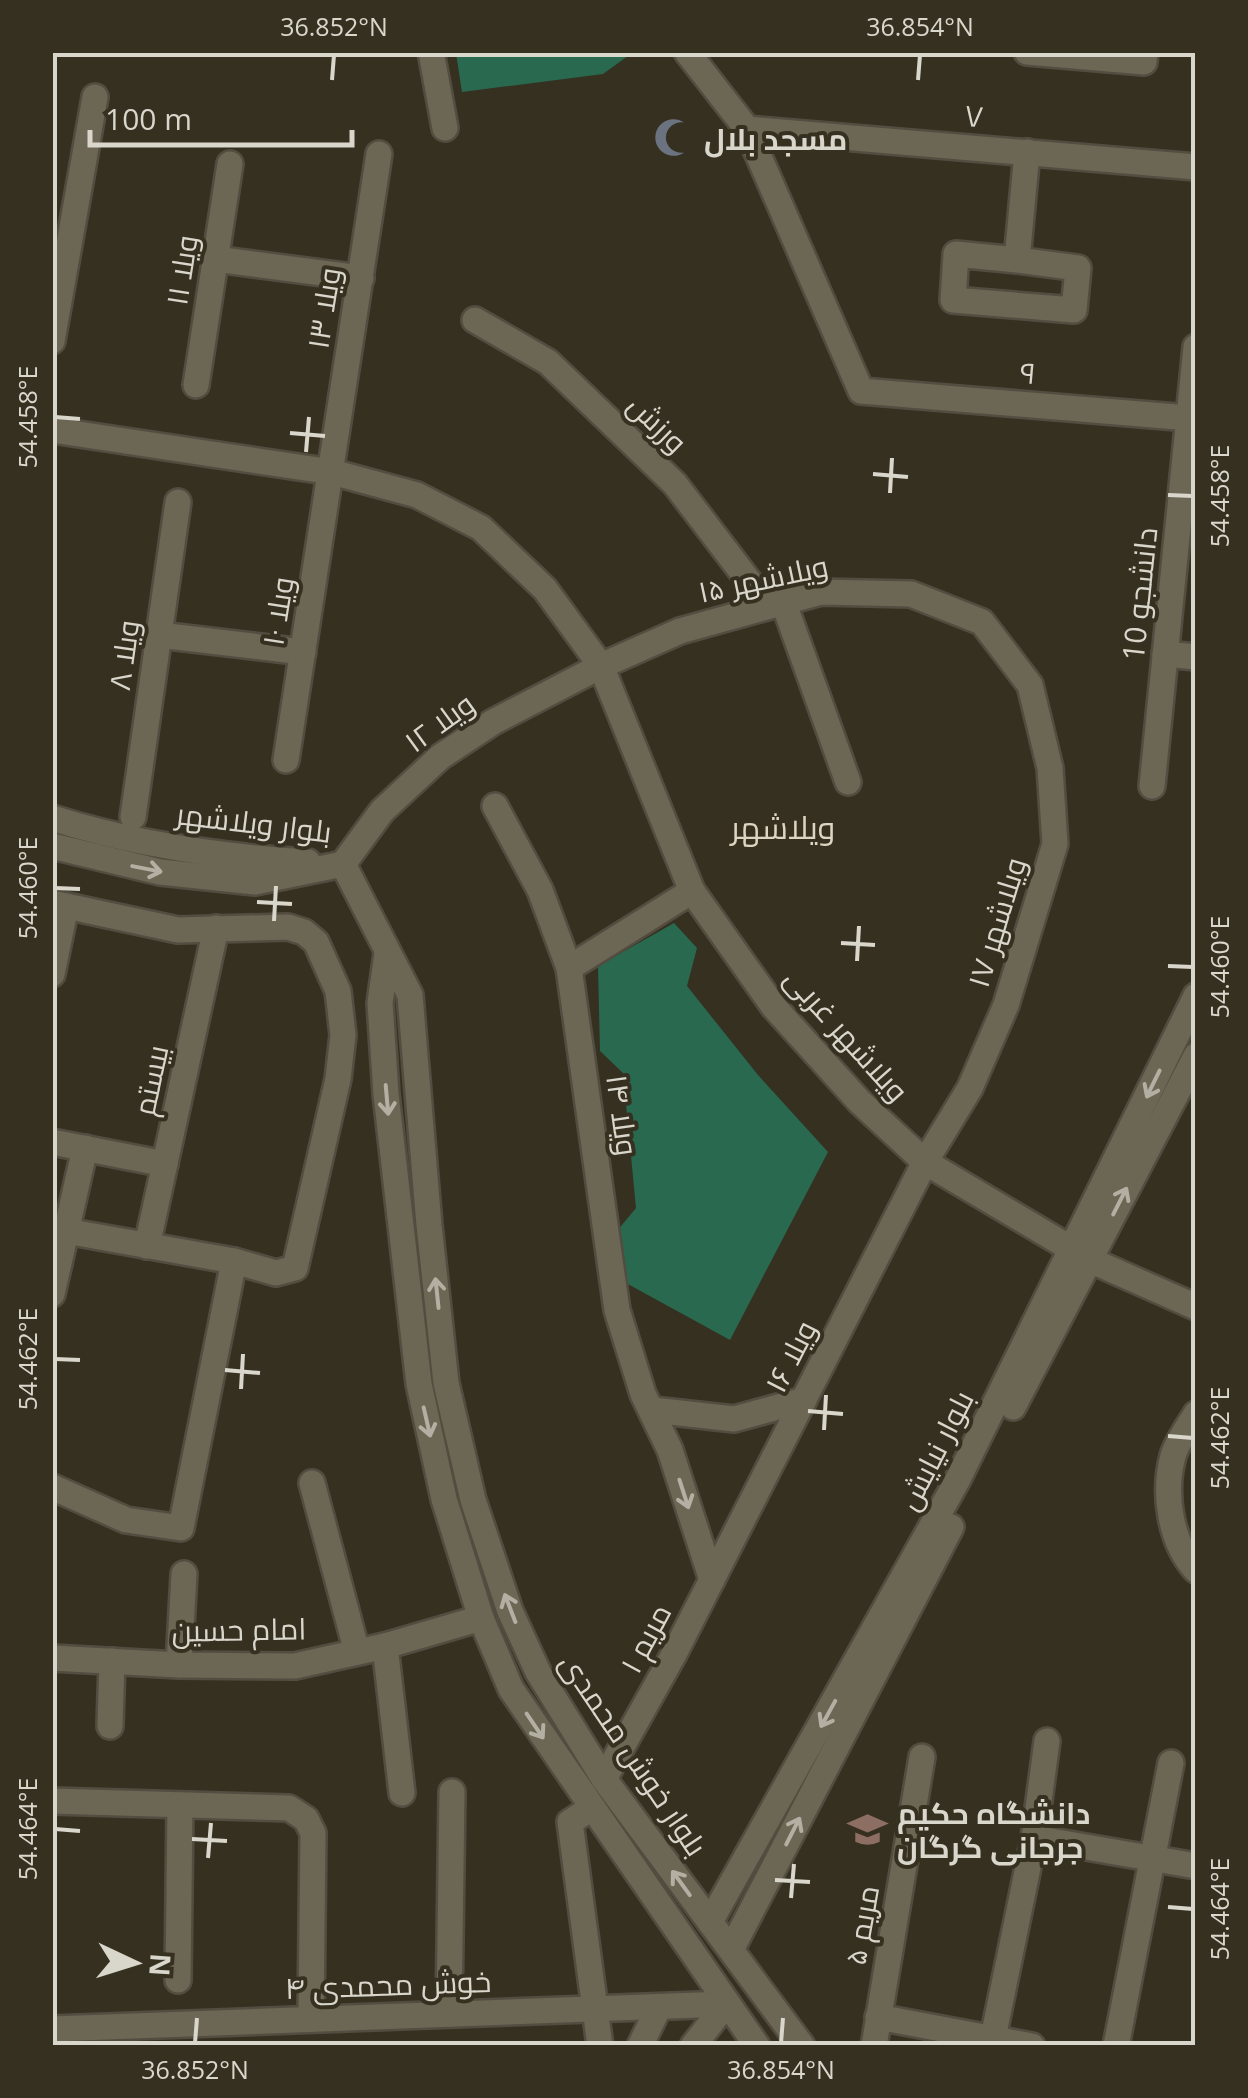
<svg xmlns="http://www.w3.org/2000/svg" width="1248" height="2098" viewBox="0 0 1248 2098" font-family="'Open Sans',Cairo,sans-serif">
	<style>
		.green { fill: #28694f }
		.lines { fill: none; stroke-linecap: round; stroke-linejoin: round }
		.minor-casing { stroke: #524d40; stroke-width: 30 }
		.minor { stroke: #6c6654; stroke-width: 25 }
		.oneway { stroke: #b3afa2 }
		.ticks { fill: none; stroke: #d9d6cc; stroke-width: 4 }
		.labels { text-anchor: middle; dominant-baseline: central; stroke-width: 8; stroke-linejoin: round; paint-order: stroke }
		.street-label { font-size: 30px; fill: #d9d6cc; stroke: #363020 }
		.poi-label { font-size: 30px; font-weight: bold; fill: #d9d6cc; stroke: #363020; text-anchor: start }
		.neighbourhood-label { font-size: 32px; fill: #dcd5c1; stroke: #363020 }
		.neatline { fill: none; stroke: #d9d6cc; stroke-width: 4 }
		.ticks-label { font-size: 25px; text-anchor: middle; fill: #d9d6cc }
	</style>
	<rect width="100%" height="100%" fill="#363020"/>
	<!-- green -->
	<g class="green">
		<polygon points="456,53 456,52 632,53 603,74 462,92"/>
		<polygon points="674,923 697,948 687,986 758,1075 828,1152 730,1340 615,1277 617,1231 636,1208 623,1073 600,1051 598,966"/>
	</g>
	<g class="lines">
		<defs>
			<g id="minor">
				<polyline points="431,52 445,128"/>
				<polyline points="687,52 747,129 861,391 1189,418"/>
				<polyline points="1027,52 1144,62 1145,52"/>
				<polyline points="747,129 1196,167"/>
				<polyline points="215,259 361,278"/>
				<polyline points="1017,260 1078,268 1074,310 953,300 956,254 1017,260 1027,152"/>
				<polyline points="475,320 548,362 675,484 767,605"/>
				<polyline points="52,341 95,97"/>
				<polyline points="196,385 230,164"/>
				<polyline points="52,430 332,472 417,495 481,528 545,589 601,666 692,891 774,1007 859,1101 925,1162 1090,1260 1196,1307"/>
				<polyline points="783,601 848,782"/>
				<polyline points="159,635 303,652"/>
				<polyline points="1165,654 1196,657"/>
				<polyline points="286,760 379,154"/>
				<polyline points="1152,786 1196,347"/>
				<polyline points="495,806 540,890 569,968"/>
				<polyline points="133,817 178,502"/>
				<path d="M52 818C134 844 222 857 308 862"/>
				<polyline points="52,846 160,872 255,882 343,864"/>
				<polyline points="343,864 382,811 440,757 493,722 601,666 680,631 821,592 911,594 982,622 1030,685 1050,768 1055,844 1006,1005 970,1088 925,1162 674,1654 604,1779"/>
				<polyline points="343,864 410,995 429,1225 446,1383 473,1500 510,1611 538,1672 604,1779 802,2046"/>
				<polyline points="692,891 569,968 617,1310 643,1394 670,1450 712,1580"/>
				<polyline points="52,903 178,930 288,927 304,932 316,942 338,991 343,1035 338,1079 295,1268 276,1273 234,1261 66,1231"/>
				<polyline points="387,953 380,1003 386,1094 419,1384 444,1499 481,1618 511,1689 757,2046"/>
				<polyline points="52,974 66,906"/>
				<polyline points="52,1142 165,1164"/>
				<polyline points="147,1246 216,928"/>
				<polyline points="52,1294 85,1148"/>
				<polyline points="1013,1407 1196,1056"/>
				<polyline points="653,1410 734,1419 804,1400"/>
				<path d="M1196 1414C1188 1427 1177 1442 1173 1456 1163 1493 1170 1542 1196 1570"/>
				<polyline points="312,1483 357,1652"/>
				<polyline points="52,1487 126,1520 181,1528 234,1261"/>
				<polyline points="385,1646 402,1793"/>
				<polyline points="52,1658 179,1665 295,1666 385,1646 481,1618"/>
				<polyline points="179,1665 184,1574"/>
				<polyline points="110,1726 112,1661"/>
				<polyline points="52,1801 289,1808 306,1819 313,1833 311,2019"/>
				<polyline points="590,1809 570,1822 600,2046"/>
				<polyline points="1034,1838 1196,1866"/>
				<polyline points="710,1922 957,1481 1196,996"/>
				<polyline points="732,1948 951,1527"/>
				<polyline points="178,1980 180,1805"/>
				<polyline points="449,2014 452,1792"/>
				<polyline points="878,2017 1032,2046"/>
				<polyline points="52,2029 726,2004"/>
				<polyline points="993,2038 1034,1838 1047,1741"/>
				<polyline points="640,2046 659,2007"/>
				<polyline points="693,2046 726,2004"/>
				<polyline points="874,2046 922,1757"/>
				<polyline points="1116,2046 1171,1763"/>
			</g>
		</defs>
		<!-- minor casing -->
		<use href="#minor" class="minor-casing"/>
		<!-- minor -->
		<use href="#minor" class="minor"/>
	</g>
	<!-- one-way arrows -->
	<defs><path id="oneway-shaft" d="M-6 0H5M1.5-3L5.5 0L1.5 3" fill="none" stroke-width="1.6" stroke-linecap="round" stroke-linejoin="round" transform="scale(2.5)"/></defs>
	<g class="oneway">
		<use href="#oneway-shaft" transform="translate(147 869) rotate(11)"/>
		<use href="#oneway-shaft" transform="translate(1153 1084) rotate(116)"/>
		<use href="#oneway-shaft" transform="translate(387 1100) rotate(85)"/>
		<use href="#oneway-shaft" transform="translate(1120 1201) rotate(-63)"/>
		<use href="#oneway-shaft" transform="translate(437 1293) rotate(-96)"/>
		<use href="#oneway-shaft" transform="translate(427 1422) rotate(77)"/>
		<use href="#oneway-shaft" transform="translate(684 1494) rotate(72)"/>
		<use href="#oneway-shaft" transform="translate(510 1608) rotate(-111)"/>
		<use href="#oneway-shaft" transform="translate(828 1714) rotate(119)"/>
		<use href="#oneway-shaft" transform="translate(535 1726) rotate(56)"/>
		<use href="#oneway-shaft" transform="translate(793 1831) rotate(-63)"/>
		<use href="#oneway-shaft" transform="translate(681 1883) rotate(-126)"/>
	</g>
	<!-- ticks -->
	<path class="ticks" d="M332 80 334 55M918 80 920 55M55 417 80 419M290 433 325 436M306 452 309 417M873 474 908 477M890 493 892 458M1168 495 1193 496M55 888 80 889M257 902 292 904M274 921 276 886M841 943 875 945M857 961 859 926M1168 966 1193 967M55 1359 80 1360M225 1370 260 1373M241 1389 243 1354M808 1411 843 1414M824 1430 826 1395M1168 1436 1193 1438M55 1829 80 1831M192 1839 227 1841M208 1858 211 1823M775 1880 810 1882M791 1898 794 1864M1168 1907 1193 1909M195 2043 197 2018M781 2043 783 2018"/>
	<!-- icons -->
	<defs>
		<symbol id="mosque-bare" viewBox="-9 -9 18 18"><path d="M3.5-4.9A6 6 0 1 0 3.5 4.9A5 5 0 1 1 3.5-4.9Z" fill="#6b7280" stroke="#363020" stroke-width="2.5" paint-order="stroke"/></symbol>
		<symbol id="university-bare" viewBox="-9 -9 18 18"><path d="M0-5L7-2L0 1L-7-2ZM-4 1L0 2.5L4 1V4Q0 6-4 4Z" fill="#8d6e63" stroke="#363020" stroke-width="2.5" paint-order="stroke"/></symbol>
	</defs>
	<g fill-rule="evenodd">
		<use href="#mosque-bare" x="646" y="110" width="55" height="55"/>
		<use href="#university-bare" x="840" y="1802" width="55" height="55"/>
	</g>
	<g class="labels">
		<!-- street labels -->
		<g class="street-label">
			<text transform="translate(974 115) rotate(5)">۷</text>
			<text transform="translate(181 270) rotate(-81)">۱۱ ویلا</text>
			<text transform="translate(323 308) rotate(-81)">۱۳ ویلا</text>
			<text transform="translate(1028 372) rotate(5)">۹</text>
			<text transform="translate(658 423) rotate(44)">ورزش</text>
			<text transform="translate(763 578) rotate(-12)">ویلاشهر ۱۵</text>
			<text transform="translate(1139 594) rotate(-84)">دانشجو 10</text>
			<text transform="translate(277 611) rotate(-81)">۱۰ ویلا</text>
			<text transform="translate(123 655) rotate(-82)">ویلا ۸</text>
			<text transform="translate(439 722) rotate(-36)">ویلا ۱۲</text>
			<text transform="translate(254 822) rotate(7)">بلوار ویلاشهر</text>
			<text transform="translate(996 922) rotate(-73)">ویلاشهر ۱۷</text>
			<text transform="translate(847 1034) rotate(48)">ویلاشهر غربی</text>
			<text transform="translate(150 1080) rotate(-78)">بیستم</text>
			<text transform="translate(623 1115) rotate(82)">۱۴ ویلا</text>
			<text transform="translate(790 1356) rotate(-63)">۱۶ ویلا</text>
			<text transform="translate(935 1450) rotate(-63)">بلوار نیایش</text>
			<text transform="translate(239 1629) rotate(-1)">امام حسین</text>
			<text transform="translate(645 1638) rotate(-62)">۱ مریم</text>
			<text transform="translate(634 1754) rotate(56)">بلوار خوش محمدی</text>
			<text transform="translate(861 1925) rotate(-80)">۵ مریم</text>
			<text transform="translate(388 1984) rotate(-2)">خوش محمدی ۴</text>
		</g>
		<!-- poi labels -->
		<g class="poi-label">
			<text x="704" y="138">مسجد بلال</text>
			<text x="897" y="1812">دانشگاه حکیم<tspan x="897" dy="34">جرجانی گرگان</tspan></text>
		</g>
		<!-- neighbourhood labels -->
		<g class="neighbourhood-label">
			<text x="783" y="826">ویلاشهر</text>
		</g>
	</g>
	<!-- border -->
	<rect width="1248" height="2098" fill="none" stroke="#363020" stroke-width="110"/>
	<!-- north arrow -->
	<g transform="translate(135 1963) rotate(94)" stroke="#363020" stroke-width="8" paint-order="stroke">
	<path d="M0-8L18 38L0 25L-18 38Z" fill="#d9d6cc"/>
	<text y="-15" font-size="28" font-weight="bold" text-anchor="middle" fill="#d9d6cc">N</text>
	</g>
	<!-- scale -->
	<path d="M90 130v15h262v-15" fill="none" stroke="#d9d6cc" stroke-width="5"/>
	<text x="105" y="130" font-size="30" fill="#d9d6cc" stroke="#363020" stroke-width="8" paint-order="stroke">100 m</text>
	<rect x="55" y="55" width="1138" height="1988" class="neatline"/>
	<g class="ticks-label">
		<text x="334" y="36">36.852°N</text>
		<text x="920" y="36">36.854°N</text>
		<text transform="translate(28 417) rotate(-90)" y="9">54.458°E</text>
		<text transform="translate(1220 496) rotate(-90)" y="9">54.458°E</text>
		<text transform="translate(28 888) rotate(-90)" y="9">54.460°E</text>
		<text transform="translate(1220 967) rotate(-90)" y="9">54.460°E</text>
		<text transform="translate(28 1359) rotate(-90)" y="9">54.462°E</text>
		<text transform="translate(1220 1438) rotate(-90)" y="9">54.462°E</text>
		<text transform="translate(28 1829) rotate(-90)" y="9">54.464°E</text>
		<text transform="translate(1220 1909) rotate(-90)" y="9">54.464°E</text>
		<text x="195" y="2079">36.852°N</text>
		<text x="781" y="2079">36.854°N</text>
	</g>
</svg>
